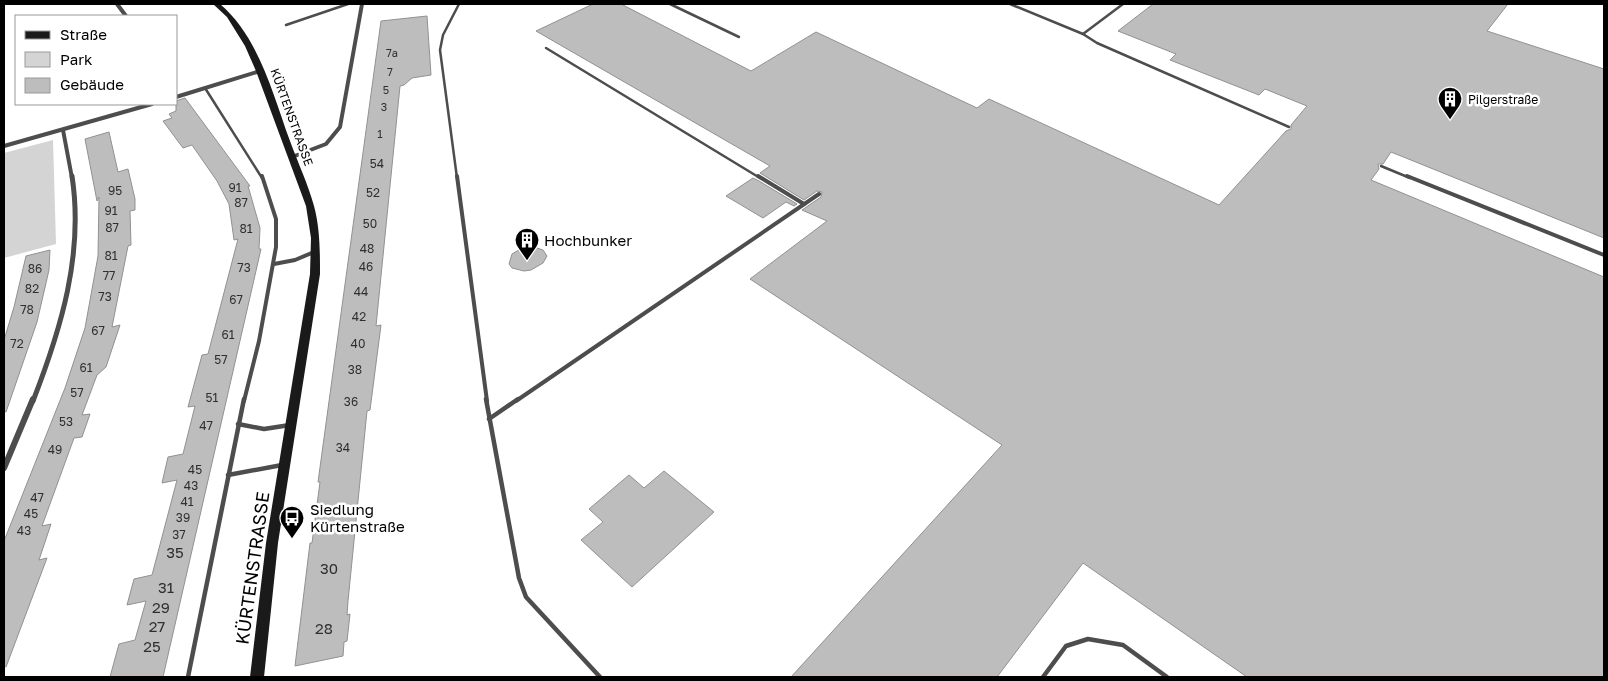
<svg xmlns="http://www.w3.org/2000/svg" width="1608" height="681" viewBox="0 0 1608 681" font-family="'Golos Text',sans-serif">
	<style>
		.green { fill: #d4d4d4 }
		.building { fill: #bdbdbd; stroke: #919191 }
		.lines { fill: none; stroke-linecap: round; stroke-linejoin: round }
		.service-far2 { stroke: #4d4d4d; stroke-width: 2.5 }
		.service-far1 { stroke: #4d4d4d; stroke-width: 4 }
		.service { stroke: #4d4d4d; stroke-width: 4.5 }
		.minor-far2 { stroke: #4d4d4d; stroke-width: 4 }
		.minor-far1 { stroke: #4d4d4d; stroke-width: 5 }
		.minor { stroke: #4d4d4d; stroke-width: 6 }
		.secondary { fill: #1a1a1a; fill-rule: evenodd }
		.labels { text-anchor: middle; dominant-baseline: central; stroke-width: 5; stroke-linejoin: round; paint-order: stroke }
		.far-number-label { font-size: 11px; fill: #2f2f2f }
		.far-poi-label { font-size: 12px; fill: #000; stroke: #fff; text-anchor: start }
		.far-street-label { font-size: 12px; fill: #000; stroke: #fff }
		.number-label { font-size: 12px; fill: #2f2f2f }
		.poi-label { font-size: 15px; fill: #000; stroke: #fff; text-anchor: start }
		.near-number-label { font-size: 15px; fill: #2f2f2f }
		.near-street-label { font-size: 18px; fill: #000; stroke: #fff }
	</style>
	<rect width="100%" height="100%" fill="#fff"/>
	<!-- green -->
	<polygon class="green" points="53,140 56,244 4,258 4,153"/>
	<!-- building -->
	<g class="building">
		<polygon points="593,4 621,4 751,71 816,32 977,108 989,99 1219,205 1286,131 1291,129 1291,125 1307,106 1265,89 1259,95 1170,60 1176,54 1118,31 1153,4 1508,4 1487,31 1604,69 1604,238 1391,152 1383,164 1378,164 1379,169 1371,180 1604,277 1604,677 1247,677 1083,563 997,677 791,677 1002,445 750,279 827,221 802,210 821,197 822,192 817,191 804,200 760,173 770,166 536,31"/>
		<polygon points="427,16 431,75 412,78 404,85 400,86 376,326 381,325 370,410 367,411 348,601 347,615 350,614 347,641 344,642 343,656 295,666 310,543 312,543 320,482 318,482 381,21"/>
		<polygon points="185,98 250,186 248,186 260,228 259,249 261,249 163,677 110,677 119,644 135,640 146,601 127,605 134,579 152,575 177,480 162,483 168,457 183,454 195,406 188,407 202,355 208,354 238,239 234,240 229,204 217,181 192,145 183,148 163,121 172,118 169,114 176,111 176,101"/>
		<polygon points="109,132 118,172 128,169 135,199 135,210 130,211 131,245 128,246 112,327 120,325 106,367 97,375 82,415 90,414 82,437 74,438 42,526 51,524 39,560 47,558 6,667 4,666 4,541 65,388 85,328 98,256 99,197 97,201 85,139"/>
		<polygon points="753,178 759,181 797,204 794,206 786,202 763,218 726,196"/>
		<polygon points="531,246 543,250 547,256 543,263 531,270 524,271 512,268 509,264 512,254 524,247"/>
		<polygon points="50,250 49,270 37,322 6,412 4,411 4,340 14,307 26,256"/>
		<polygon points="664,471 714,512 632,587 581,540 603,522 589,509 629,475 644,488"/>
	</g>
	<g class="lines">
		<!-- service-far2 -->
		<g class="service-far2">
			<polyline points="670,4 739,37"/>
			<polyline points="1010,4 1083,34 1097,43 1289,127"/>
			<polyline points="286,25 348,4"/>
			<polyline points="1083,34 1123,4"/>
			<polyline points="546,48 760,178"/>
			<polyline points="205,88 262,178"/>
			<polyline points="1381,166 1410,178"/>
			<polyline points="457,178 440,50 443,35 459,4"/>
		</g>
		<!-- service-far1 -->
		<g class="service-far1">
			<polyline points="457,176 487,401"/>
			<polyline points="758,176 804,204"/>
			<polyline points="1407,176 1604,255"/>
			<polyline points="274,264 295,260 314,252"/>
			<polyline points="244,401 259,341 276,247 276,219 262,176"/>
			<polyline points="516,401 819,194"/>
		</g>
		<!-- service -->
		<g class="service">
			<polyline points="486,399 519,578 526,597 600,677"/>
			<polyline points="489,419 518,399"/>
			<polyline points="238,424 264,429 290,425"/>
			<polyline points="228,475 282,465"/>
			<polyline points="188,677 244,399"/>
			<polyline points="1043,677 1066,646 1088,639 1123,645 1167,677"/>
		</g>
		<!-- minor-far2 -->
		<g class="minor-far2">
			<polyline points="117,4 126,16"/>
			<polyline points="176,97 260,71"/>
			<polyline points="63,130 72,178"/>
			<polyline points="4,146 152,104"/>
			<polyline points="292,157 326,144 340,127 362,4"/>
		</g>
		<!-- minor-far1 -->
		<path class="minor-far1" d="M33 401C61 329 84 254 72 176"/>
		<!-- minor -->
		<polyline class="minor" points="4,468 33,399"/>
		<!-- secondary -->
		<path class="secondary" d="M213 4H220C259 37 273 95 290 141 298 163 308 184 314 206 320 228 320 251 320 274L278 543 264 677H250L266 543 310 274 311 238 306 206 256 71 245 46 227 17Z"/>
	</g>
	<!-- icons -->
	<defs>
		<symbol id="building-pin" viewBox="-11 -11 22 30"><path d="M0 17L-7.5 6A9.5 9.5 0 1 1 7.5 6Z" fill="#000" stroke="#fff"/><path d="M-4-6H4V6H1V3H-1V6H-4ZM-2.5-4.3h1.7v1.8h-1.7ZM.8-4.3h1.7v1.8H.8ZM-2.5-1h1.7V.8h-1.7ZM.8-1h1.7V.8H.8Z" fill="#fff"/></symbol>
		<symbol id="bus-pin" viewBox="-11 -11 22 30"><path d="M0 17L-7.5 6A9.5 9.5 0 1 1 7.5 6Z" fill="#000" stroke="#fff"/><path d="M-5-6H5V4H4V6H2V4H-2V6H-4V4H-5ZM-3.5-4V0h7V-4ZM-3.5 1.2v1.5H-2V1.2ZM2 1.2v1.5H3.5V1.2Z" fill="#fff"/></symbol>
	</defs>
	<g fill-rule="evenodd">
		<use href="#building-pin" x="1436" y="85" width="28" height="38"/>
		<use href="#building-pin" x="513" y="226" width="28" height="38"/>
		<use href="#bus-pin" x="278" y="504" width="28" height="38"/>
	</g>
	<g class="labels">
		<!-- far-number labels -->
		<g class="far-number-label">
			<text x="392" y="52">7a</text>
			<text x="390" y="71">7</text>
			<text x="386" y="89">5</text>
			<text x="384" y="106">3</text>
			<text x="380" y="133">1</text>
		</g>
		<!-- far-poi labels -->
		<g class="far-poi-label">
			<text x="1468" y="99">Pilgerstraße</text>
		</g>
		<!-- far-street labels -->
		<g class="far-street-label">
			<text transform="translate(292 117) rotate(70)">KÜRTENSTRASSE</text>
		</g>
		<!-- number labels -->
		<g class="number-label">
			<text x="377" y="163">54</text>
			<text x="235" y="187">91</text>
			<text x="115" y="190">95</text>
			<text x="373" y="192">52</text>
			<text x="241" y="202">87</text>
			<text x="111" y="210">91</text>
			<text x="370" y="223">50</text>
			<text x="112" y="227">87</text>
			<text x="246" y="228">81</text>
			<text x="367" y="248">48</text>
			<text x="111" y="255">81</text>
			<text x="366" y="266">46</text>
			<text x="244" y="267">73</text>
			<text x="35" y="268">86</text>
			<text x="109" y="275">77</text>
			<text x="32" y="288">82</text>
			<text x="361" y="291">44</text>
			<text x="105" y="296">73</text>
			<text x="236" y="299">67</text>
			<text x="27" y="309">78</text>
			<text x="359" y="316">42</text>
			<text x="98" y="330">67</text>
			<text x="228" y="334">61</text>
			<text x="17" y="343">72</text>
			<text x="358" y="343">40</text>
			<text x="221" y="359">57</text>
			<text x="86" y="367">61</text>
			<text x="355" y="369">38</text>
			<text x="77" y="392">57</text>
			<text x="212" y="397">51</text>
			<text x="351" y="401">36</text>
			<text x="66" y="421">53</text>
			<text x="206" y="425">47</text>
			<text x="343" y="447">34</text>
			<text x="55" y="449">49</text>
			<text x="195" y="469">45</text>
			<text x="191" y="485">43</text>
			<text x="37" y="497">47</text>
			<text x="187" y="501">41</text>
			<text x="31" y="513">45</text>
			<text x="183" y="517">39</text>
			<text x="24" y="530">43</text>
			<text x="179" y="534">37</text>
		</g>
		<!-- poi labels -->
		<g class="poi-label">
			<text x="544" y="240">Hochbunker</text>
			<text x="310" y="509">Siedlung<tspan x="310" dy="17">Kürtenstraße</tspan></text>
		</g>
		<!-- near-number labels -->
		<g class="near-number-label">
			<text x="175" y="552">35</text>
			<text x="329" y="568">30</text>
			<text x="166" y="587">31</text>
			<text x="161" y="607">29</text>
			<text x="157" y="626">27</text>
			<text x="324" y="628">28</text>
			<text x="152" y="646">25</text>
		</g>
		<!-- near-street labels -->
		<g class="near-street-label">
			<text transform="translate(252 568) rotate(-82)">KÜRTENSTRASSE</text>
		</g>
	</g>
	<!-- border -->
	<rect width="1608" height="681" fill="none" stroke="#000000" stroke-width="10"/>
	<!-- legend -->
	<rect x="15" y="15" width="162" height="90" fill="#ffffff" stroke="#999999"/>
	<rect x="25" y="31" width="25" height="8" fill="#1a1a1a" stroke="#999999"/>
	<text x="60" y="40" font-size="15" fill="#000000">Straße</text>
	<rect x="25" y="52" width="25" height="15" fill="#d4d4d4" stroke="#999999"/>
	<text x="60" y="65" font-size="15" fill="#000000">Park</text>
	<rect x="25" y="78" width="25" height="15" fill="#bdbdbd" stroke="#999999"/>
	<text x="60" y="90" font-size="15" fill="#000000">Gebäude</text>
</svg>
